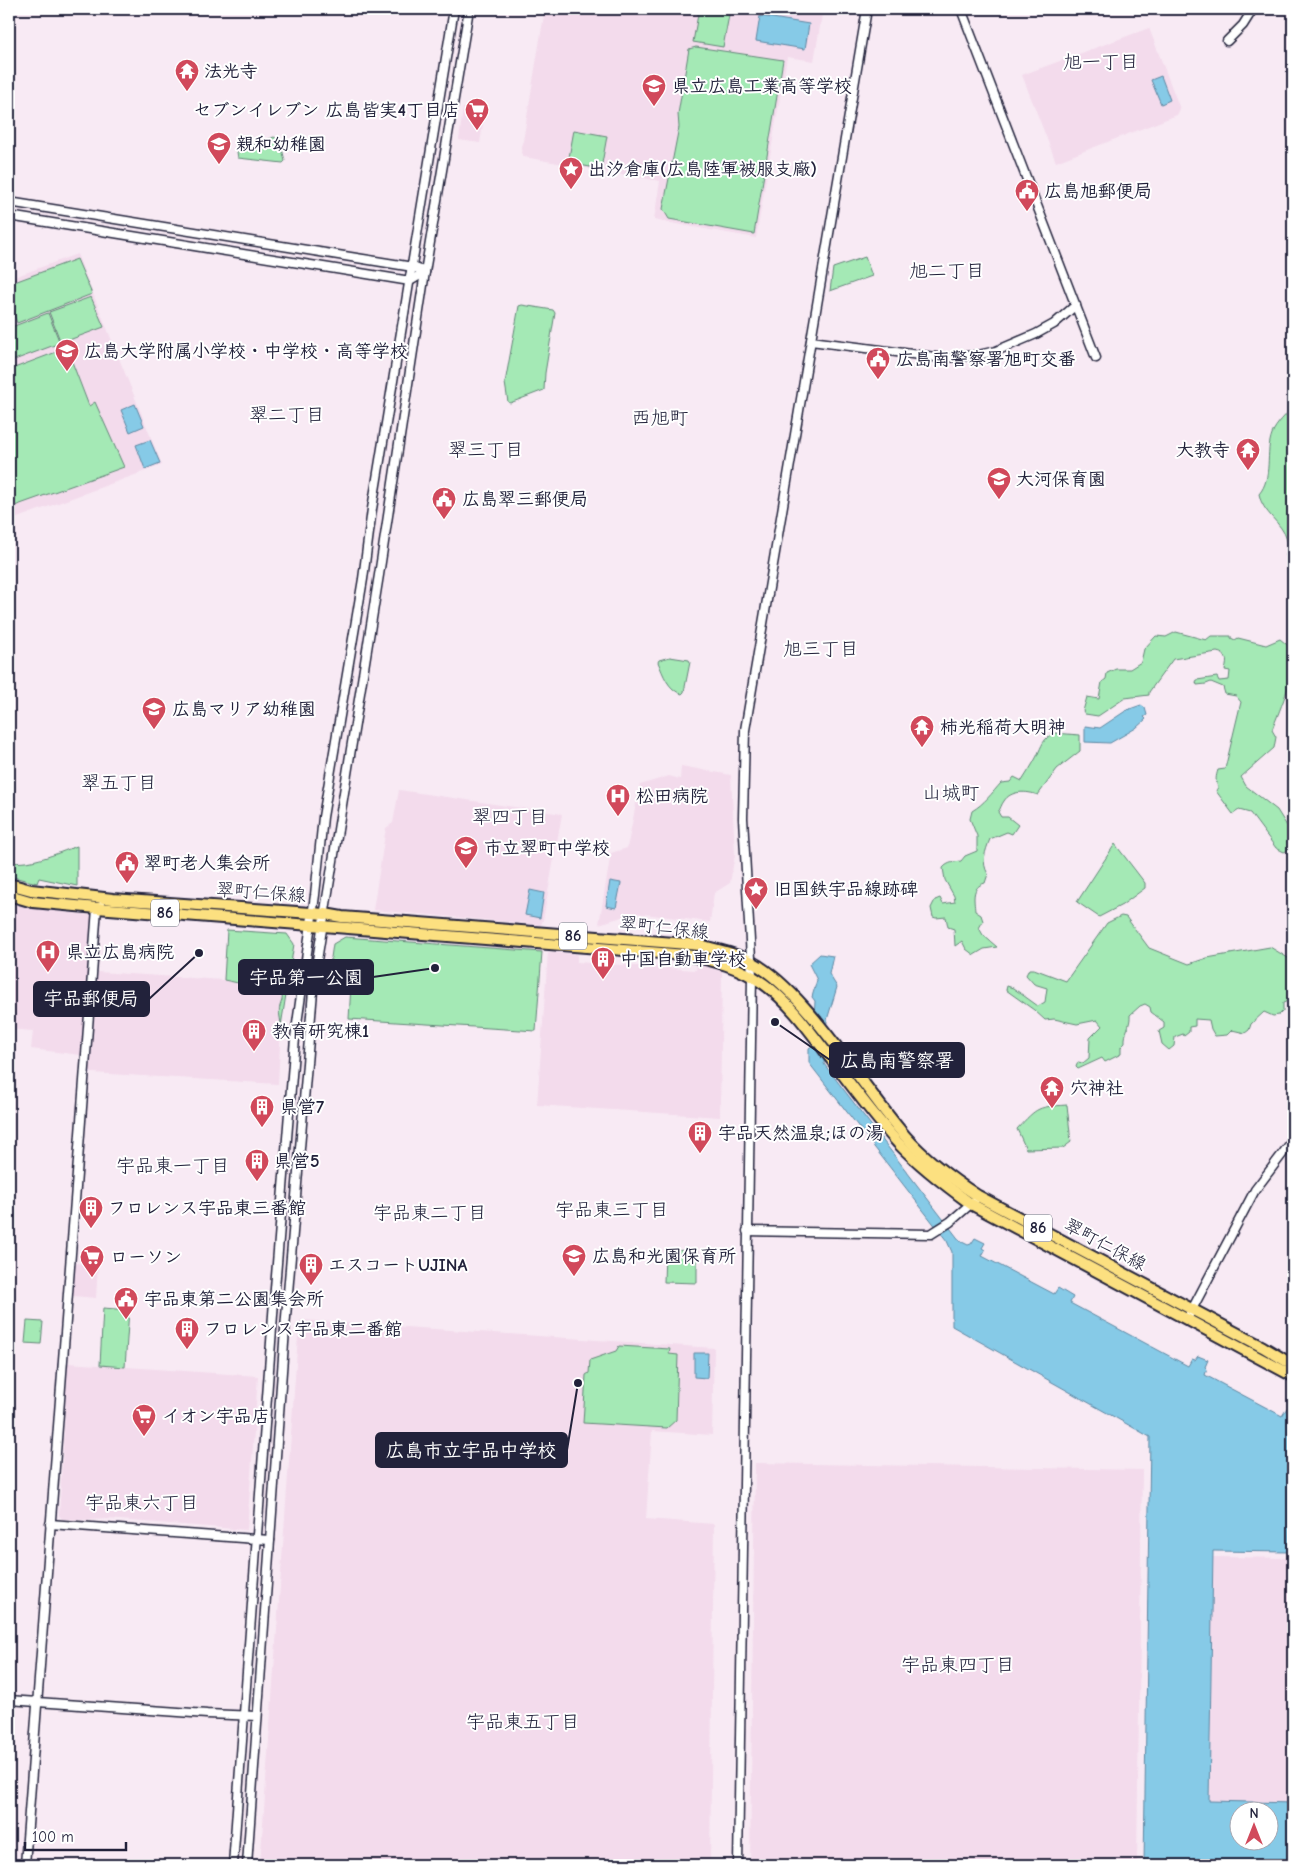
<svg xmlns="http://www.w3.org/2000/svg" width="1302" height="1874" viewBox="0 0 1302 1874" font-family="'Comic Neue','Klee One',sans-serif">
	<style>
		.built { fill: #f3dbec }
		.green { fill: #a4e9b5; stroke: #638678 }
		.water { fill: #86cae7; stroke: #5e87a2; fill-rule: evenodd }
		.lines { fill: none; stroke-linecap: round; stroke-linejoin: round }
		.minor-casing { stroke: #22223b; stroke-width: 11 }
		.major-casing { stroke: #22223b; stroke-width: 14 }
		.minor { stroke: #fff; stroke-width: 8 }
		.major { stroke: #fce080; stroke-width: 10 }
		.labels { text-anchor: middle; dominant-baseline: central; stroke-width: 4; stroke-linejoin: round; paint-order: stroke }
		.shield { fill: #fff; stroke: #646476; stroke-width: 1 }
		.shield-label { font-size: 16px; font-weight: bold; fill: #22223b }
		.poi-label { font-size: 18px; font-weight: bold; fill: #22223b; stroke: #fff; text-anchor: start }
		.street-label { font-size: 18px; fill: #22223b; stroke: #fff }
		.neighbourhood-label { font-size: 19px; fill: #22223b; stroke: #fff }
		.leader { fill: none; stroke: #22223b; stroke-width: 2 }
		.callout-dot { fill: #22223b; stroke: #fff; stroke-width: 2 }
		.callout { fill: #22223b; stroke: #22223b; stroke-width: 2 }
		.callout-label { font-size: 19px; text-anchor: middle; font-weight: bold; fill: #fff }
	</style>
	<rect width="100%" height="100%" fill="#f8eaf4"/>
	<filter id="ink" filterUnits="userSpaceOnUse"><feTurbulence type="fractalNoise" baseFrequency=".02" numOctaves="2"/><feDisplacementMap in="SourceGraphic" scale="10" xChannelSelector="R" yChannelSelector="G"/><feConvolveMatrix kernelMatrix="1 2 1 2 8 2 1 2 1" color-interpolation-filters="sRGB"/></filter>
	<g filter="url(#ink)">
		<!-- built -->
		<g class="built">
			<polygon points="545,9 823,9 814,61 787,57 756,238 654,220 660,181 524,157 521,153"/>
			<polygon points="1149,28 1180,109 1177,115 1056,162 1022,75"/>
			<polygon points="463,108 485,111 480,143 459,140"/>
			<polygon points="77,254 162,465 9,521 9,279"/>
			<polygon points="681,766 731,775 735,855 730,883 714,893 710,922 635,913 599,924 611,853 627,848 640,785 669,776 680,779"/>
			<polygon points="399,790 562,814 543,920 541,925 373,910 386,828 393,823"/>
			<polygon points="9,903 30,908 90,915 93,918 81,1055 31,1049 33,1031 9,1029"/>
			<polygon points="227,930 287,934 294,944 281,1026 278,1084 92,1073 90,1070 98,972 223,980"/>
			<polygon points="548,952 577,954 577,962 696,970 697,964 722,971 720,1117 537,1105"/>
			<polygon points="75,1263 98,1265 96,1298 73,1296"/>
			<polygon points="302,1320 714,1348 712,1435 652,1431 646,1519 714,1524 710,1865 260,1865 299,1322"/>
			<polygon points="68,1363 258,1376 247,1530 107,1519 89,1520 62,1519 59,1515"/>
			<polygon points="755,1463 1142,1470 1137,1865 750,1865"/>
			<polygon points="1212,1557 1293,1558 1293,1803 1209,1802"/>
		</g>
		<!-- green -->
		<g class="green">
			<polygon points="699,9 730,10 723,47 693,42"/>
			<polygon points="696,47 783,60 754,234 669,219 663,209 679,127 678,114 689,49"/>
			<polygon points="574,130 607,136 601,169 568,163"/>
			<polygon points="274,137 280,140 285,161 283,163 238,158 237,152"/>
			<polygon points="865,257 872,276 830,291 833,268"/>
			<polygon points="77,259 92,294 17,323 9,301 9,284"/>
			<polygon points="91,297 104,327 61,343 49,312"/>
			<polygon points="522,305 553,310 555,313 545,373 544,390 510,403 508,402 505,383 519,306"/>
			<polygon points="48,313 60,343 9,362 9,328"/>
			<polygon points="66,350 69,354 89,406 95,402 124,467 9,508 9,370 59,351"/>
			<path d="M1293 406V560L1286 556C1287 551 1289 544 1287 540 1282 522 1262 513 1259 494 1273 478 1265 452 1272 434 1276 423 1287 415 1293 406Z"/>
			<path d="M1176 632 1206 640 1211 636H1231V638L1235 640 1238 638 1266 645 1280 639 1291 648C1299 669 1280 708 1272 730L1276 737 1274 748 1241 777 1246 786 1277 810 1287 826 1293 825V848L1284 852 1276 848 1250 813 1239 810 1233 814 1216 791 1218 787C1215 781 1216 776 1218 770L1225 769 1241 702 1236 696 1225 694 1223 687 1211 682 1206 684 1197 685 1196 682 1197 680 1217 677 1219 681 1229 680 1230 671 1225 670C1228 660 1227 654 1217 652L1173 659 1149 692V695L1125 698 1098 716 1085 714 1083 711 1087 697 1099 699 1102 682 1106 679 1107 673 1116 669H1130L1141 662 1144 649 1156 636 1166 637Z"/>
			<path d="M670 657 689 660 690 662 684 692 682 694C668 690 663 674 658 662L659 660Z"/>
			<path d="M1054 733 1080 735V751L1057 769 1038 795C1027 791 1011 790 1004 801 1001 805 1001 808 998 812L1001 817H1008L1018 825 1012 834 1007 832 990 839C985 852 981 862 988 874L985 883C971 887 974 899 975 911L981 915 983 921 979 928 983 935 997 947 984 949 974 955 966 949 962 941 955 946 954 929 948 927 946 917 936 918 933 917 931 908 935 900 940 898 943 904 955 902 954 896 945 880 943 868C948 862 955 862 961 861L965 856 977 851V836L970 819 972 811C984 804 992 793 1001 783L1010 782 1014 777 1022 781C1027 773 1033 764 1037 756 1042 745 1043 739 1054 733Z"/>
			<polygon points="1115,844 1145,883 1145,888 1122,905 1099,917 1077,902"/>
			<path d="M77 846V886L39 878 37 883 9 876V862C32 865 55 854 77 846Z"/>
			<path d="M1121 916 1126 917 1149 948 1189 964 1207 958 1270 947 1293 961V999L1283 1003V1011L1279 1015 1273 1016 1264 1012 1251 1024 1249 1030 1245 1033 1232 1030 1227 1035 1215 1036 1211 1029 1209 1020 1195 1019V1026L1189 1027V1032L1184 1036 1183 1034 1175 1037 1174 1046 1169 1050 1162 1044 1159 1031 1164 1028V1022L1151 1012 1150 1007 1145 1004 1140 1006 1130 1015C1131 1025 1124 1032 1125 1043L1121 1047V1054L1105 1062 1102 1058 1078 1069 1076 1067 1078 1062 1083 1063 1089 1058 1090 1038 1102 1026 1097 1020 1077 1024 1054 1019 1045 1020 1034 1010 1006 990 1007 986 1013 988 1038 1006 1045 1002 1047 988 1034 984 1026 975 1029 969H1034L1066 981 1107 923Z"/>
			<path d="M227 930 287 934 294 944 281 1026C281 1020 278 1012 280 1006 281 1002 283 1000 282 995 280 976 258 975 246 987L243 984 224 980Z"/>
			<polygon points="345,937 542,952 536,1031 349,1019 351,985 327,985 333,944"/>
			<path d="M1067 1105 1071 1142 1063 1148 1026 1149 1017 1129C1038 1106 1038 1107 1067 1105Z"/>
			<polygon points="668,1250 697,1251 697,1283 664,1282 665,1253"/>
			<polygon points="103,1308 129,1310 125,1367 100,1365"/>
			<polygon points="27,1321 43,1322 41,1344 25,1343"/>
			<polygon points="619,1346 670,1349 669,1354 678,1355 676,1420 667,1428 583,1423 586,1375 589,1373 590,1360 616,1351"/>
		</g>
		<!-- water -->
		<g class="water">
			<polygon points="760,16 809,24 805,49 756,41"/>
			<polygon points="1161,76 1170,100 1161,104 1151,80"/>
			<polygon points="135,404 144,426 130,432 121,410"/>
			<polygon points="150,440 160,463 145,469 136,445"/>
			<polygon points="1141,705 1145,708 1147,715 1144,717 1146,719 1136,728 1110,743 1085,742 1085,726 1100,728 1127,710"/>
			<polygon points="610,881 621,883 616,908 606,906"/>
			<polygon points="530,890 544,893 540,918 525,915"/>
			<path d="M820 954 833 956 829 974 837 987 827 1020 824 1064 960 1241 968 1245 971 1244 975 1238 985 1243 982 1248 985 1250 982 1256 1054 1294 1058 1288 1073 1297 1070 1303 1188 1366 1192 1359 1195 1360 1198 1356 1208 1360 1205 1367 1207 1369 1205 1375 1282 1416 1287 1408 1293 1411 1289 1552 1213 1551 1209 1801 1293 1803V1865H1144L1150 1437 952 1326V1252L947 1241 809 1063V1048L813 1045 815 1001 812 997 817 980 809 964ZM1240 1812H1270V1842H1240Z"/>
			<polygon points="694,1353 708,1353 707,1378 694,1377"/>
		</g>
		<g class="lines">
			<defs>
				<g id="minor">
					<polyline points="961,9 1096,358"/>
					<polyline points="1227,41 1243,25 1253,9"/>
					<polyline points="9,202 413,267 425,272"/>
					<polyline points="9,216 410,281 425,272"/>
					<polyline points="811,341 943,358 978,355 996,351 1036,334 1054,324 1076,305"/>
					<polyline points="747,1231 931,1234 950,1222 974,1201"/>
					<polyline points="1187,1319 1255,1190 1293,1140"/>
					<polyline points="50,1524 270,1540"/>
					<polyline points="9,1700 207,1714 257,1716"/>
					<polyline points="25,1865 97,908 101,906"/>
					<polyline points="233,1865 274,1301 295,1038 315,895 323,817 363,579 372,509 454,9"/>
					<polyline points="247,1865 285,1329 314,979 379,575 425,272 469,9"/>
					<polyline points="738,1865 752,976 743,818 745,730 867,9"/>
				</g>
				<g id="major">
					<path d="M9 884 31 890 113 899 325 914 342 917 700 945C716 950 735 953 750 961 771 972 789 990 805 1008 841 1048 870 1095 905 1136 926 1160 952 1179 978 1196L1263 1347 1293 1365"/>
					<path d="M9 895 33 902 97 908 686 955C714 960 740 967 764 984 788 1001 807 1027 825 1051 849 1082 872 1114 898 1143 920 1166 945 1185 971 1204L1293 1376"/>
				</g>
			</defs>
			<!-- minor casing -->
			<use href="#minor" class="minor-casing"/>
			<!-- major casing -->
			<use href="#major" class="major-casing"/>
			<!-- minor -->
			<use href="#minor" class="minor"/>
			<!-- major -->
			<use href="#major" class="major"/>
		</g>
	</g>
	<!-- icons -->
	<defs>
		<symbol id="temple-pin" viewBox="-11 -11 22 30"><path d="M0 17L-7.5 6A9.5 9.5 0 1 1 7.5 6Z" fill="#d1495b" stroke="#fff"/><path d="M0-6L5-2H3V0L6.5 2.5H4V6H1.5V3h-3V6H-4V2.5H-6.5L-3 0V-2H-5Z" fill="#fff"/></symbol>
		<symbol id="school-pin" viewBox="-11 -11 22 30"><path d="M0 17L-7.5 6A9.5 9.5 0 1 1 7.5 6Z" fill="#d1495b" stroke="#fff"/><path d="M0-5L7-2L0 1L-7-2ZM-4 1L0 2.5L4 1V4Q0 6-4 4Z" fill="#fff"/></symbol>
		<symbol id="supermarket-pin" viewBox="-11 -11 22 30"><path d="M0 17L-7.5 6A9.5 9.5 0 1 1 7.5 6Z" fill="#d1495b" stroke="#fff"/><path d="M-6-5.5h2.5l.6 2H6L4.5 2H-2.5L-4.4-4H-6ZM-1.5 3.2a1.3 1.3 0 1 0 .1 0ZM3 3.2a1.3 1.3 0 1 0 .1 0Z" fill="#fff"/></symbol>
		<symbol id="sight-pin" viewBox="-11 -11 22 30"><path d="M0 17L-7.5 6A9.5 9.5 0 1 1 7.5 6Z" fill="#d1495b" stroke="#fff"/><path d="M0-6L1.8-2.2L6-1.7L2.9 1.2L3.7 5.4L0 3.3L-3.7 5.4L-2.9 1.2L-6-1.7L-1.8-2.2Z" fill="#fff"/></symbol>
		<symbol id="civic-pin" viewBox="-11 -11 22 30"><path d="M0 17L-7.5 6A9.5 9.5 0 1 1 7.5 6Z" fill="#d1495b" stroke="#fff"/><path d="M-.6-6.5H3V-4.5H.6V-3L4-1V1h2V6H-6V1h2V-1L-.6-3ZM-1.2 2.5V6h2.4V2.5Z" fill="#fff"/></symbol>
		<symbol id="hospital-pin" viewBox="-11 -11 22 30"><path d="M0 17L-7.5 6A9.5 9.5 0 1 1 7.5 6Z" fill="#d1495b" stroke="#fff"/><path d="M-5-5h3v3.5h4V-5h3V5h-3V1.5h-4V5h-3Z" fill="#fff"/></symbol>
		<symbol id="building-pin" viewBox="-11 -11 22 30"><path d="M0 17L-7.5 6A9.5 9.5 0 1 1 7.5 6Z" fill="#d1495b" stroke="#fff"/><path d="M-4-6H4V6H1V3H-1V6H-4ZM-2.5-4.3h1.7v1.8h-1.7ZM.8-4.3h1.7v1.8H.8ZM-2.5-1h1.7V.8h-1.7ZM.8-1h1.7V.8H.8Z" fill="#fff"/></symbol>
	</defs>
	<g fill-rule="evenodd">
		<use href="#temple-pin" x="173" y="57" width="28" height="38"/>
		<use href="#school-pin" x="640" y="72" width="28" height="38"/>
		<use href="#supermarket-pin" x="463" y="96" width="28" height="38"/>
		<use href="#school-pin" x="205" y="130" width="28" height="38"/>
		<use href="#sight-pin" x="557" y="155" width="28" height="38"/>
		<use href="#civic-pin" x="1013" y="177" width="28" height="38"/>
		<use href="#school-pin" x="53" y="337" width="28" height="38"/>
		<use href="#civic-pin" x="864" y="345" width="28" height="38"/>
		<use href="#temple-pin" x="1234" y="436" width="28" height="38"/>
		<use href="#school-pin" x="985" y="465" width="28" height="38"/>
		<use href="#civic-pin" x="430" y="485" width="28" height="38"/>
		<use href="#school-pin" x="140" y="695" width="28" height="38"/>
		<use href="#temple-pin" x="908" y="713" width="28" height="38"/>
		<use href="#hospital-pin" x="604" y="782" width="28" height="38"/>
		<use href="#school-pin" x="452" y="834" width="28" height="38"/>
		<use href="#civic-pin" x="113" y="849" width="28" height="38"/>
		<use href="#sight-pin" x="742" y="875" width="28" height="38"/>
		<use href="#hospital-pin" x="34" y="938" width="28" height="38"/>
		<use href="#building-pin" x="589" y="945" width="28" height="38"/>
		<use href="#building-pin" x="240" y="1017" width="28" height="38"/>
		<use href="#temple-pin" x="1038" y="1074" width="28" height="38"/>
		<use href="#building-pin" x="248" y="1093" width="28" height="38"/>
		<use href="#building-pin" x="686" y="1119" width="28" height="38"/>
		<use href="#building-pin" x="243" y="1147" width="28" height="38"/>
		<use href="#building-pin" x="77" y="1194" width="28" height="38"/>
		<use href="#school-pin" x="560" y="1242" width="28" height="38"/>
		<use href="#supermarket-pin" x="78" y="1243" width="28" height="38"/>
		<use href="#building-pin" x="297" y="1251" width="28" height="38"/>
		<use href="#civic-pin" x="112" y="1285" width="28" height="38"/>
		<use href="#building-pin" x="173" y="1315" width="28" height="38"/>
		<use href="#supermarket-pin" x="130" y="1402" width="28" height="38"/>
	</g>
	<g class="labels">
		<!-- shield labels -->
		<g class="shield">
			<rect x="151" y="899.5" width="28" height="27" rx="4"/>
			<rect x="559" y="922.5" width="28" height="27" rx="4"/>
			<rect x="1024" y="1214.5" width="28" height="27" rx="4"/>
		</g>
		<g class="shield-label">
			<text x="165" y="913">86</text>
			<text x="573" y="936">86</text>
			<text x="1038" y="1228">86</text>
		</g>
		<!-- poi labels -->
		<g class="poi-label">
			<text x="204" y="71">法光寺</text>
			<text x="672" y="86">県立広島工業高等学校</text>
			<text x="460" y="110" text-anchor="end">セブンイレブン 広島皆実4丁目店</text>
			<text x="236" y="144">親和幼稚園</text>
			<text x="588" y="169">出汐倉庫(広島陸軍被服支廠)</text>
			<text x="1044" y="191">広島旭郵便局</text>
			<text x="84" y="351">広島大学附属小学校・中学校・高等学校</text>
			<text x="896" y="359">広島南警察署旭町交番</text>
			<text x="1230" y="450" text-anchor="end">大教寺</text>
			<text x="1016" y="479">大河保育園</text>
			<text x="462" y="499">広島翠三郵便局</text>
			<text x="172" y="709">広島マリア幼稚園</text>
			<text x="940" y="727">柿光稲荷大明神</text>
			<text x="636" y="796">松田病院</text>
			<text x="484" y="848">市立翠町中学校</text>
			<text x="144" y="863">翠町老人集会所</text>
			<text x="774" y="889">旧国鉄宇品線跡碑</text>
			<text x="66" y="952">県立広島病院</text>
			<text x="620" y="959">中国自動車学校</text>
			<text x="272" y="1031">教育研究棟1</text>
			<text x="1070" y="1088">穴神社</text>
			<text x="280" y="1107">県営7</text>
			<text x="718" y="1133">宇品天然温泉;ほの湯</text>
			<text x="274" y="1161">県営5</text>
			<text x="108" y="1208">フロレンス宇品東三番館</text>
			<text x="592" y="1256">広島和光園保育所</text>
			<text x="110" y="1257">ローソン</text>
			<text x="328" y="1265">エスコートUJINA</text>
			<text x="144" y="1299">宇品東第二公園集会所</text>
			<text x="204" y="1329">フロレンス宇品東二番館</text>
			<text x="162" y="1416">イオン宇品店</text>
		</g>
		<!-- street labels -->
		<g class="street-label">
			<text transform="translate(261 893) rotate(4)">翠町仁保線</text>
			<text transform="translate(664 928) rotate(6)">翠町仁保線</text>
			<text transform="translate(1105 1245) rotate(28)">翠町仁保線</text>
		</g>
		<!-- neighbourhood labels -->
		<g class="neighbourhood-label">
			<text x="1101" y="62">旭一丁目</text>
			<text x="947" y="271">旭二丁目</text>
			<text x="287" y="415">翠二丁目</text>
			<text x="660" y="418">西旭町</text>
			<text x="486" y="450">翠三丁目</text>
			<text x="821" y="649">旭三丁目</text>
			<text x="119" y="783">翠五丁目</text>
			<text x="951" y="793">山城町</text>
			<text x="510" y="817">翠四丁目</text>
			<text x="173" y="1166">宇品東一丁目</text>
			<text x="612" y="1210">宇品東三丁目</text>
			<text x="430" y="1213">宇品東二丁目</text>
			<text x="142" y="1503">宇品東六丁目</text>
			<text x="958" y="1665">宇品東四丁目</text>
			<text x="523" y="1722">宇品東五丁目</text>
		</g>
	</g>
	<!-- callouts -->
	<path class="leader" d="M435 968L373 977M199 953L149 999M775 1022L830 1060M578 1383L567 1450"/>
	<g class="callout-dot">
		<circle cx="435" cy="968" r="5"/>
		<circle cx="199" cy="953" r="5"/>
		<circle cx="775" cy="1022" r="5"/>
		<circle cx="578" cy="1383" r="5"/>
	</g>
	<g class="callout">
		<rect x="239" y="960" width="134" height="34" rx="5"/>
		<rect x="34" y="982" width="115" height="34" rx="5"/>
		<rect x="830" y="1043" width="134" height="34" rx="5"/>
		<rect x="376" y="1433" width="191" height="34" rx="5"/>
	</g>
	<g class="callout-label">
		<text x="306" y="984">宇品第一公園</text>
		<text x="91" y="1005">宇品郵便局</text>
		<text x="897" y="1067">広島南警察署</text>
		<text x="471" y="1457">広島市立宇品中学校</text>
	</g>
	<!-- margin -->
	<rect width="1302" height="1874" fill="none" stroke="#fff" stroke-width="30"/>
	<rect x="15" y="15" width="1272" height="1844" fill="none" stroke="#22223b" stroke-width="2" filter="url(#ink)"/>
	<!-- north arrow -->
	<g transform="translate(1254 1826)"><circle r="24" fill="#ffffff" stroke="#a7a7b1"/>
	<path d="M0-4L9 19L0 12L-9 19Z" fill="#d1495b"/>
	<text y="-8" font-size="14" font-weight="bold" text-anchor="middle" fill="#22223b">N</text>
	</g>
	<!-- scale -->
	<path d="M25 1842v8h101v-8" fill="none" stroke="#22223b" stroke-width="2.5"/>
	<text x="32" y="1842" font-size="15" fill="#22223b" stroke="#ffffff" stroke-width="4" paint-order="stroke">100 m</text>
</svg>
